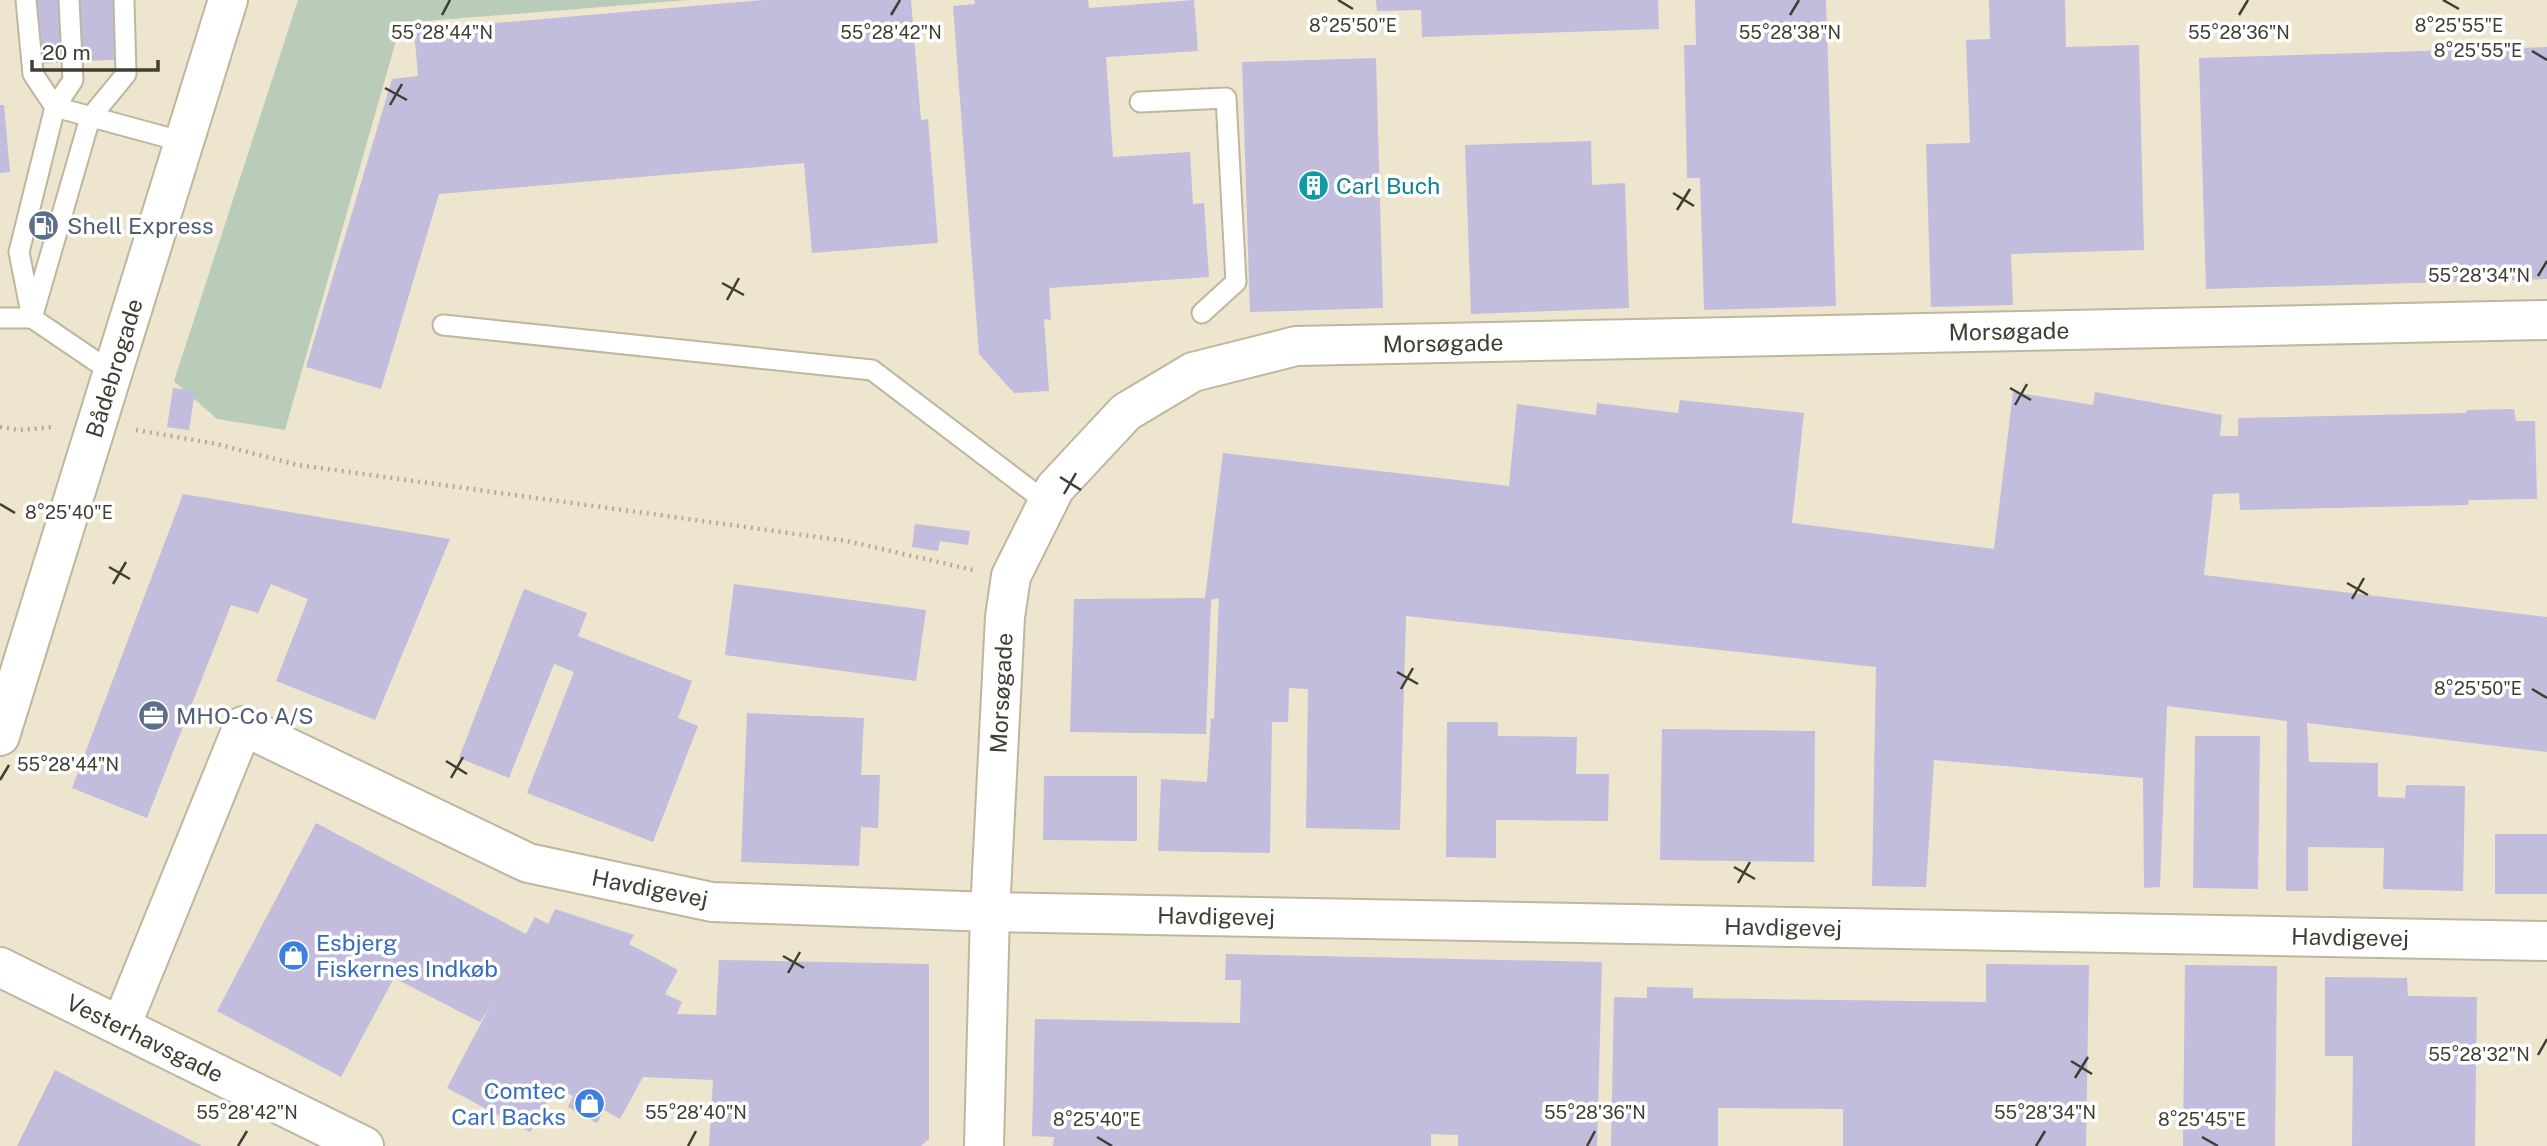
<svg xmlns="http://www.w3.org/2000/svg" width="2547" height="1146" viewBox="0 0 2547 1146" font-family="'Public Sans',sans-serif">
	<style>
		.green { fill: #b9cbb9 }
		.building { fill: #c2bcdd }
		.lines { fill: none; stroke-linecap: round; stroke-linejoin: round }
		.service-casing { stroke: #beb69e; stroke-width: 23 }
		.minor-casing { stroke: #beb69e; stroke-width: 42 }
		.path { stroke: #b3ad99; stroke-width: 4.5; stroke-dasharray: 2 5; stroke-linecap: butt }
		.service { stroke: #fff; stroke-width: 19 }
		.minor { stroke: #fff; stroke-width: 38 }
		.ticks { fill: none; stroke: #403d33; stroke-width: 2.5 }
		.labels { text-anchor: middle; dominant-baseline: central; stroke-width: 7; stroke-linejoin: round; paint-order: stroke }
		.culture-label { font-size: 23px; fill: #0d838f; stroke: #fff; text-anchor: start }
		.service-label { font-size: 23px; fill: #4e5e75; stroke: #fff; text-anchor: start }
		.street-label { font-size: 23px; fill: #403d33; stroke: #fff }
		.shop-label { font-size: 23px; fill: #366cbe; stroke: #fff; text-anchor: start }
		.ticks-label { font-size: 18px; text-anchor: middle; fill: #403d33; stroke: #fff; stroke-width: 7; stroke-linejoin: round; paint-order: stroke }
	</style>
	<rect width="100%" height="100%" fill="#ede5cd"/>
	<!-- green -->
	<polygon class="green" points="298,0 688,0 401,23 285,430 217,419 174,381"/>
	<!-- building -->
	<g class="building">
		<polygon points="35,0 121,0 124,59 38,64"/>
		<polygon points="763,0 911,0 921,120 928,119 938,243 812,253 804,163 439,194 381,389 306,367 392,79 418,76 414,30"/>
		<polygon points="974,0 1088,0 1089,8 1194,0 1198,51 1106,57 1113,157 1190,152 1193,204 1204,203 1209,277 1049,288 1051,320 1044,319 1049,391 1014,393 979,354 953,6 975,4"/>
		<polygon points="1376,0 1658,0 1659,29 1422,37 1421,10 1377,11"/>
		<polygon points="1695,0 1826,0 1836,306 1704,310 1700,178 1687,178 1684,45 1696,45"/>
		<polygon points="1989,0 2065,0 2066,47 2139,45 2144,250 2011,254 2013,305 1931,307 1926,144 1970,143 1966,40 1990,39"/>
		<polygon points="2547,47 2547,279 2206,289 2199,58"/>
		<polygon points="1376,58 1383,308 1250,312 1242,62"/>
		<polygon points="0,105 4,105 10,172 0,173"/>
		<polygon points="1591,141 1592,185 1625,183 1629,308 1471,314 1465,145"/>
		<polygon points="173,388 195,391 189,430 167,427"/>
		<polygon points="2013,392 2093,405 2095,392 2222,415 2220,436 2238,436 2238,418 2466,413 2467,410 2514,409 2516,421 2535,421 2537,499 2469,500 2468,505 2240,510 2239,493 2213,494 2204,575 2547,617 2547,752 2307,723 2309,762 2378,763 2378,797 2405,798 2406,785 2465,786 2463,891 2383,889 2384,848 2308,847 2308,891 2286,891 2287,721 2167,706 2160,887 2144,888 2143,778 1934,760 1926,887 1872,886 1876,667 1406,616 1400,830 1306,828 1308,689 1289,688 1288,722 1272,722 1270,853 1158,851 1161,779 1207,782 1211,718 1214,719 1219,598 1211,600 1206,734 1070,732 1074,599 1205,598 1223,453 1509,486 1517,404 1596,415 1597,403 1678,413 1680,400 1804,413 1792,523 1994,549"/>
		<polygon points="183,494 450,539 375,720 276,681 308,599 271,584 258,613 231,605 147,818 72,788"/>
		<polygon points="915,524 970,531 968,545 940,541 938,551 912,547"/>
		<polygon points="734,584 926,610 916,681 725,655"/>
		<polygon points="524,589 587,613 578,636 692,681 678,718 698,726 653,842 527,793 574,672 554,664 509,778 459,758"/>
		<polygon points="747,713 864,718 861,775 880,775 878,828 861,827 859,866 741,862"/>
		<polygon points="1447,722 1498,722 1498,736 1577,737 1576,774 1609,774 1608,821 1496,820 1496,858 1446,857"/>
		<polygon points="1662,729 1815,731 1814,862 1660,860"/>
		<polygon points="2195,736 2260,736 2258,889 2193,888"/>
		<polygon points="1044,776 1137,776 1137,841 1043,840"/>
		<polygon points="316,823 526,934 535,917 548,924 555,909 634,935 629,944 678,970 665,994 682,1002 677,1014 716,1015 719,960 929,964 929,1139 921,1146 709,1146 713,1080 643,1077 620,1119 604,1110 597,1123 568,1107 573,1096 556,1087 530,1132 447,1088 490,1006 480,1022 394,978 341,1077 217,1011"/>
		<rect x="2495" y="834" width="52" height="60"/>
		<polygon points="1226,954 1602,962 1597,1146 1458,1146 1458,1135 1431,1134 1431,1146 1053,1146 1054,1137 1032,1136 1035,1019 1240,1023 1241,980 1225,980"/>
		<polygon points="1986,964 2089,965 2086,1146 1843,1146 1843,1109 1718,1108 1718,1146 1611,1146 1614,997 1647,998 1647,987 1693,988 1693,998 1986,1002"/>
		<polygon points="2185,965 2277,966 2275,1146 2183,1146"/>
		<polygon points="2325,977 2407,978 2408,996 2477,997 2475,1146 2352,1146 2353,1056 2325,1056"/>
		<polygon points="55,1070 202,1146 17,1146"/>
	</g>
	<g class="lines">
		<defs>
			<g id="service">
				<polyline points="26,0 33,74 55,107 19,252 32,318 113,373"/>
				<polyline points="69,0 73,80 55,107 184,142"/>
				<polyline points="1140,102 1226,98 1236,282 1202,313"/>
				<polyline points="0,318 32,318 90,118 126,74 124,0"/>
				<polyline points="443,325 872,370 1046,502"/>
			</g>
			<g id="minor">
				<polyline points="0,736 228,0"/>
				<polyline points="0,967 364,1146"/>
				<polyline points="121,1026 243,726 528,863 712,902 990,912 2547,941"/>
				<polyline points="984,1146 990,912 1005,617 1011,576 1055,488 1126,412 1193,372 1296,346 2547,320"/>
			</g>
		</defs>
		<!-- service casing -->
		<use href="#service" class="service-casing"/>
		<!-- minor casing -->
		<use href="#minor" class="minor-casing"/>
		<!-- path -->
		<g class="path">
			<polyline points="0,427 19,430 55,427"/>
			<polyline points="136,430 217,444 298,465 847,541 973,570"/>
		</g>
		<!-- service -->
		<use href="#service" class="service"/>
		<!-- minor -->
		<use href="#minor" class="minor"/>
	</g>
	<!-- ticks -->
	<path class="ticks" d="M1338 0 1353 9M2443 0 2459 9M442 15 450 0M891 15 900 0M1790 15 1799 0M2239 15 2248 0M2532 51 2547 60M385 88 407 100M390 105 402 84M1673 193 1694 206M1677 210 1690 189M2538 276 2547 261M722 283 744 295M727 300 739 278M2010 388 2031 400M2015 405 2027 384M1060 477 1081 490M1064 494 1076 473M0 504 15 513M109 567 130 579M2347 583 2368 595M113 584 126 562M2352 599 2364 578M1397 672 1418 684M1401 689 1413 668M2532 689 2547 698M446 761 467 774M451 778 463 757M0 780 9 765M1734 867 1755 879M1738 883 1750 862M783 956 804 968M788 973 800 952M2538 1055 2547 1039M2071 1061 2092 1074M2075 1078 2088 1057M1097 1137 1112 1146M2202 1137 2218 1146M238 1146 247 1131M688 1146 696 1131M1587 1146 1595 1131M2036 1146 2045 1131"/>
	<!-- icons -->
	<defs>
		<symbol id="building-disc" viewBox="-11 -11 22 22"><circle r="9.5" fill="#0f9aa8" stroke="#fff"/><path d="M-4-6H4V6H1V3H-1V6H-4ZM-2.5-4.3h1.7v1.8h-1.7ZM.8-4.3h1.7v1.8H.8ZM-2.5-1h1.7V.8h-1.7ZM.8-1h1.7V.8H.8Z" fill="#fff"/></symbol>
		<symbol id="fuel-disc" viewBox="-11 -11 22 22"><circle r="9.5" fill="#5c6f8a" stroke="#fff"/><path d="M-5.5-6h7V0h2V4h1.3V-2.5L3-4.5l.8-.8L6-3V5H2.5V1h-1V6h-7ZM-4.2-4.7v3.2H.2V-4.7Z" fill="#fff"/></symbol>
		<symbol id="office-disc" viewBox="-11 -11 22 22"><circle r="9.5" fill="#5c6f8a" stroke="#fff"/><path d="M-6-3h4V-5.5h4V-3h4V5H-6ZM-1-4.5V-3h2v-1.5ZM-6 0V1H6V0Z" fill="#fff"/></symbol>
		<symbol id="shop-disc" viewBox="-11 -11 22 22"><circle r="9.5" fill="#3f7fe0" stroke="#fff"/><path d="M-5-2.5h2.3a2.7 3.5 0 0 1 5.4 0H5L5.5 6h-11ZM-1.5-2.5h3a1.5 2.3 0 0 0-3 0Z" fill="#fff"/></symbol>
	</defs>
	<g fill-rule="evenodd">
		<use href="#building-disc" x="1296" y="168" width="35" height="35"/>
		<use href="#fuel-disc" x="26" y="208" width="35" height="35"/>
		<use href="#office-disc" x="136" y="698" width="35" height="35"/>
		<use href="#shop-disc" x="276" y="938" width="35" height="35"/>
		<use href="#shop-disc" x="572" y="1086" width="35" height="35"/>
	</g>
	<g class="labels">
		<!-- culture labels -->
		<g class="culture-label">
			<text x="1336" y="185">Carl Buch</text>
		</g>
		<!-- service labels -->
		<g class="service-label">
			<text x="67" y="225">Shell Express</text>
			<text x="176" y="715">MHO-Co A/S</text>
		</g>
		<!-- street labels -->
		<g class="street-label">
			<text transform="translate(2009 331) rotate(-1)">Morsøgade</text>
			<text transform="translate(1443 343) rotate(-1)">Morsøgade</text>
			<text transform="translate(114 368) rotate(-73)">Bådebrogade</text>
			<text transform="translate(1001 693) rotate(-87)">Morsøgade</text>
			<text transform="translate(650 888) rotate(11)">Havdigevej</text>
			<text transform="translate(1216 916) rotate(1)">Havdigevej</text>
			<text transform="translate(1783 927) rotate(1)">Havdigevej</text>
			<text transform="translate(2350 937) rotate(1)">Havdigevej</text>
			<text transform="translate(145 1038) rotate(26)">Vesterhavsgade</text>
		</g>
		<!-- shop labels -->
		<g class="shop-label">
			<text x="316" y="942">Esbjerg<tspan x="316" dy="26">Fiskernes Indkøb</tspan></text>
			<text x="566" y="1090" text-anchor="end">Comtec<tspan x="566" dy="26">Carl Backs</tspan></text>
		</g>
	</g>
	<g class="ticks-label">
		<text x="1353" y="32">8°25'50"E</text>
		<text x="2459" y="32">8°25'55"E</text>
		<text x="442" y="39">55°28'44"N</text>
		<text x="891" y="39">55°28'42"N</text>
		<text x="1790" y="39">55°28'38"N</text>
		<text x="2239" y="39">55°28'36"N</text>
		<text x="2478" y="57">8°25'55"E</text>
		<text x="2479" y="282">55°28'34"N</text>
		<text x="69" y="519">8°25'40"E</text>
		<text x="2478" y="695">8°25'50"E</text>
		<text x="68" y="771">55°28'44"N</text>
		<text x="2479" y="1061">55°28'32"N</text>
		<text x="247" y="1119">55°28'42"N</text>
		<text x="696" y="1119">55°28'40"N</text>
		<text x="1595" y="1119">55°28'36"N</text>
		<text x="2045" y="1119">55°28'34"N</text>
		<text x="1097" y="1126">8°25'40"E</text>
		<text x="2202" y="1126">8°25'45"E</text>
	</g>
	<!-- scale -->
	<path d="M32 60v10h126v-10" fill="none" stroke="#403d33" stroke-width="3.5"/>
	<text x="42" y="60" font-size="21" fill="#403d33" stroke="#ffffff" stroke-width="5" paint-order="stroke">20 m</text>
</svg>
